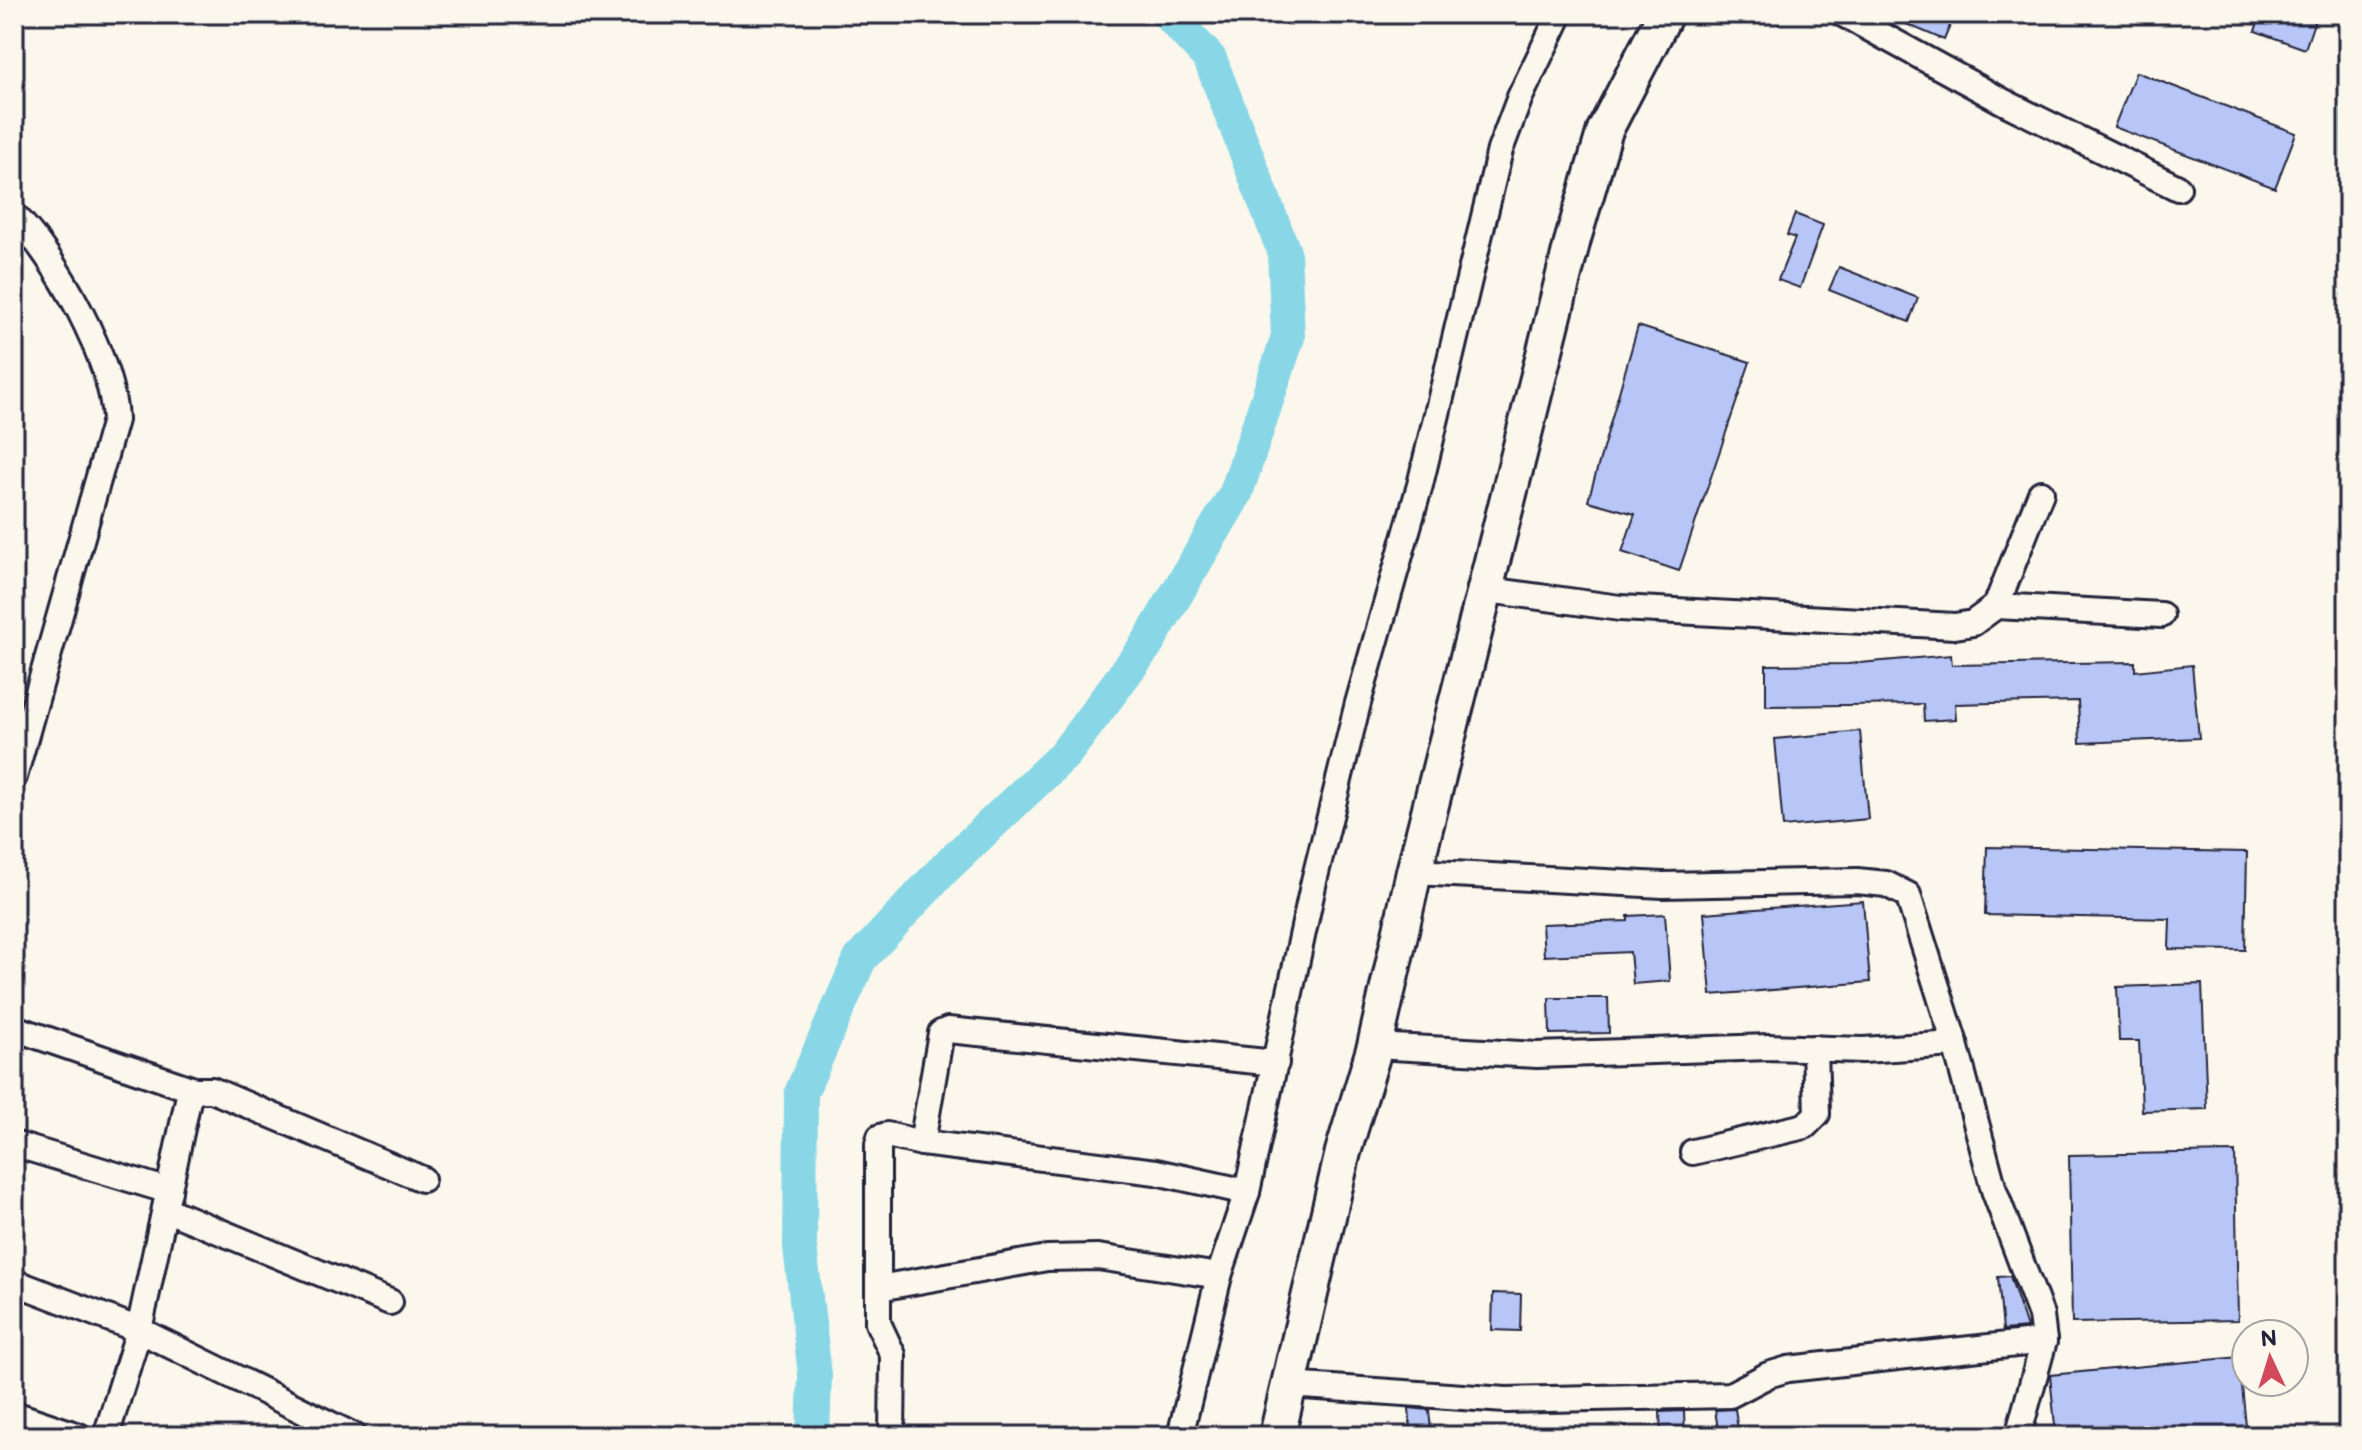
<svg xmlns="http://www.w3.org/2000/svg" width="2362" height="1450" viewBox="0 0 2362 1450" font-family="'Balsamiq Sans',sans-serif">
	<style>
		.water { fill: #89d7e6; stroke: #608fa2; stroke-width: 2 }
		.lines { fill: none; stroke-linecap: round; stroke-linejoin: round }
		.river { stroke: #89d7e6; stroke-width: 34 }
		.building { fill: #b7c6f6; stroke: #22223b; stroke-width: 2 }
		.minor-casing { stroke: #22223b; stroke-width: 30 }
		.highway-casing { stroke: #22223b; stroke-width: 40 }
		.minor { stroke: #fbf7ec; stroke-width: 24 }
		.highway { stroke: #fbf7ec; stroke-width: 34 }
	</style>
	<rect width="100%" height="100%" fill="#fbf7ec"/>
	<filter id="ink" filterUnits="userSpaceOnUse"><feTurbulence type="fractalNoise" baseFrequency=".0125" numOctaves="2"/><feDisplacementMap in="SourceGraphic" scale="16" xChannelSelector="R" yChannelSelector="G"/><feConvolveMatrix kernelMatrix="1 2 1 2 8 2 1 2 1" color-interpolation-filters="sRGB"/></filter>
	<g filter="url(#ink)">
		<!-- water -->
		<polygon class="water" points="2341,14 2348,14 2348,1335"/>
		<g class="lines">
			<!-- river -->
			<polyline class="river" points="813,1436 815,1375 800,1247 801,1093 860,959 944,869 1065,754 1147,644 1236,493 1288,337 1284,252 1210,59 1168,14"/>
		</g>
		<!-- building -->
		<g class="building">
			<polygon points="1883,14 1955,14 1944,40"/>
			<polygon points="2261,14 2317,14 2305,49 2255,31"/>
			<polygon points="2136,72 2296,133 2275,188 2114,127"/>
			<polygon points="1795,214 1823,225 1800,288 1778,280 1795,238 1787,235"/>
			<polygon points="1839,267 1918,298 1909,322 1829,290"/>
			<polygon points="1638,326 1750,362 1679,571 1622,552 1635,514 1588,501"/>
			<polygon points="1951,655 1952,665 2135,662 2135,671 2192,665 2199,738 2080,743 2078,701 1955,704 1956,719 1924,721 1923,704 1766,706 1766,665 1848,664"/>
			<polygon points="1860,731 1868,819 1783,827 1775,739"/>
			<polygon points="1987,847 2247,852 2245,950 2169,949 2170,919 1985,915"/>
			<polygon points="1863,901 1870,982 1711,995 1704,913"/>
			<polygon points="1665,914 1670,981 1633,984 1630,952 1544,956 1542,924 1628,921 1628,916"/>
			<polygon points="2202,984 2207,1109 2142,1111 2139,1041 2119,1041 2117,987"/>
			<polygon points="1549,998 1608,998 1609,1033 1550,1034"/>
			<polygon points="2235,1152 2238,1320 2072,1323 2069,1155"/>
			<polygon points="2010,1276 2027,1328 2003,1330 1998,1277"/>
			<polygon points="1493,1293 1521,1294 1520,1331 1492,1330"/>
			<polygon points="2239,1357 2247,1436 2056,1436 2050,1375"/>
			<polygon points="1409,1408 1429,1410 1431,1431 1411,1432"/>
			<polygon points="1735,1409 1739,1436 1719,1436 1715,1410"/>
			<polygon points="1684,1411 1685,1436 1661,1436 1660,1412"/>
		</g>
		<g class="lines">
			<defs>
				<g id="minor">
					<polyline points="1843,14 2004,102 2178,188"/>
					<path d="M14 215C56 257 113 360 115 420L14 777"/>
					<polyline points="1488,590 1620,608 1955,626 1973,623 1996,606 2041,493"/>
					<polyline points="1996,606 2161,615"/>
					<polyline points="1414,872 1663,885 1857,881 1886,884 1908,895 1955,1044 1994,1190 2041,1315 2044,1341 2018,1436"/>
					<polyline points="14,1028 194,1090 212,1090 422,1179"/>
					<polyline points="1375,1046 1537,1055 1769,1047 1863,1050 1955,1044"/>
					<polyline points="14,1144 169,1191"/>
					<polyline points="1693,1152 1805,1126 1817,1114 1815,1048"/>
					<polyline points="1247,1192 1156,1172 922,1143 941,1033 948,1030 1276,1063"/>
					<polyline points="165,1209 390,1302"/>
					<polyline points="14,1282 139,1330 354,1436"/>
					<polyline points="879,1288 1047,1258 1098,1257 1219,1276"/>
					<polyline points="1289,1385 1506,1400 1730,1395 1768,1375 1788,1369 2044,1341"/>
					<polyline points="14,1414 79,1436"/>
					<polyline points="106,1436 139,1330 188,1100 194,1090"/>
					<polyline points="892,1436 893,1355 878,1323 878,1144 880,1137 887,1135 922,1143"/>
					<polyline points="1180,1436 1219,1276 1247,1192 1314,881 1358,703 1420,485 1500,150 1520,97 1560,14"/>
				</g>
				<polyline id="highway" points="1277,1436 1343,1152 1375,1046 1414,872 1573,239 1605,130 1665,14"/>
			</defs>
			<!-- minor casing -->
			<use href="#minor" class="minor-casing"/>
			<!-- highway casing -->
			<use href="#highway" class="highway-casing"/>
			<!-- minor -->
			<use href="#minor" class="minor"/>
			<!-- highway -->
			<use href="#highway" class="highway"/>
		</g>
	</g>
	<!-- margin -->
	<rect width="2362" height="1450" fill="none" stroke="#fbf7ec" stroke-width="48"/>
	<rect x="24" y="24" width="2314" height="1402" fill="none" stroke="#22223b" stroke-width="3" filter="url(#ink)"/>
	<!-- north arrow -->
	<g transform="translate(2270 1358) rotate(356)"><circle r="38" fill="#fbf7ec" stroke="#a4a2a5" stroke-width="2"/>
	<path d="M0-6L14 30L0 20L-14 30Z" fill="#d1495b"/>
	<text y="-12" font-size="22" font-weight="bold" text-anchor="middle" fill="#22223b">N</text>
	</g>
</svg>
